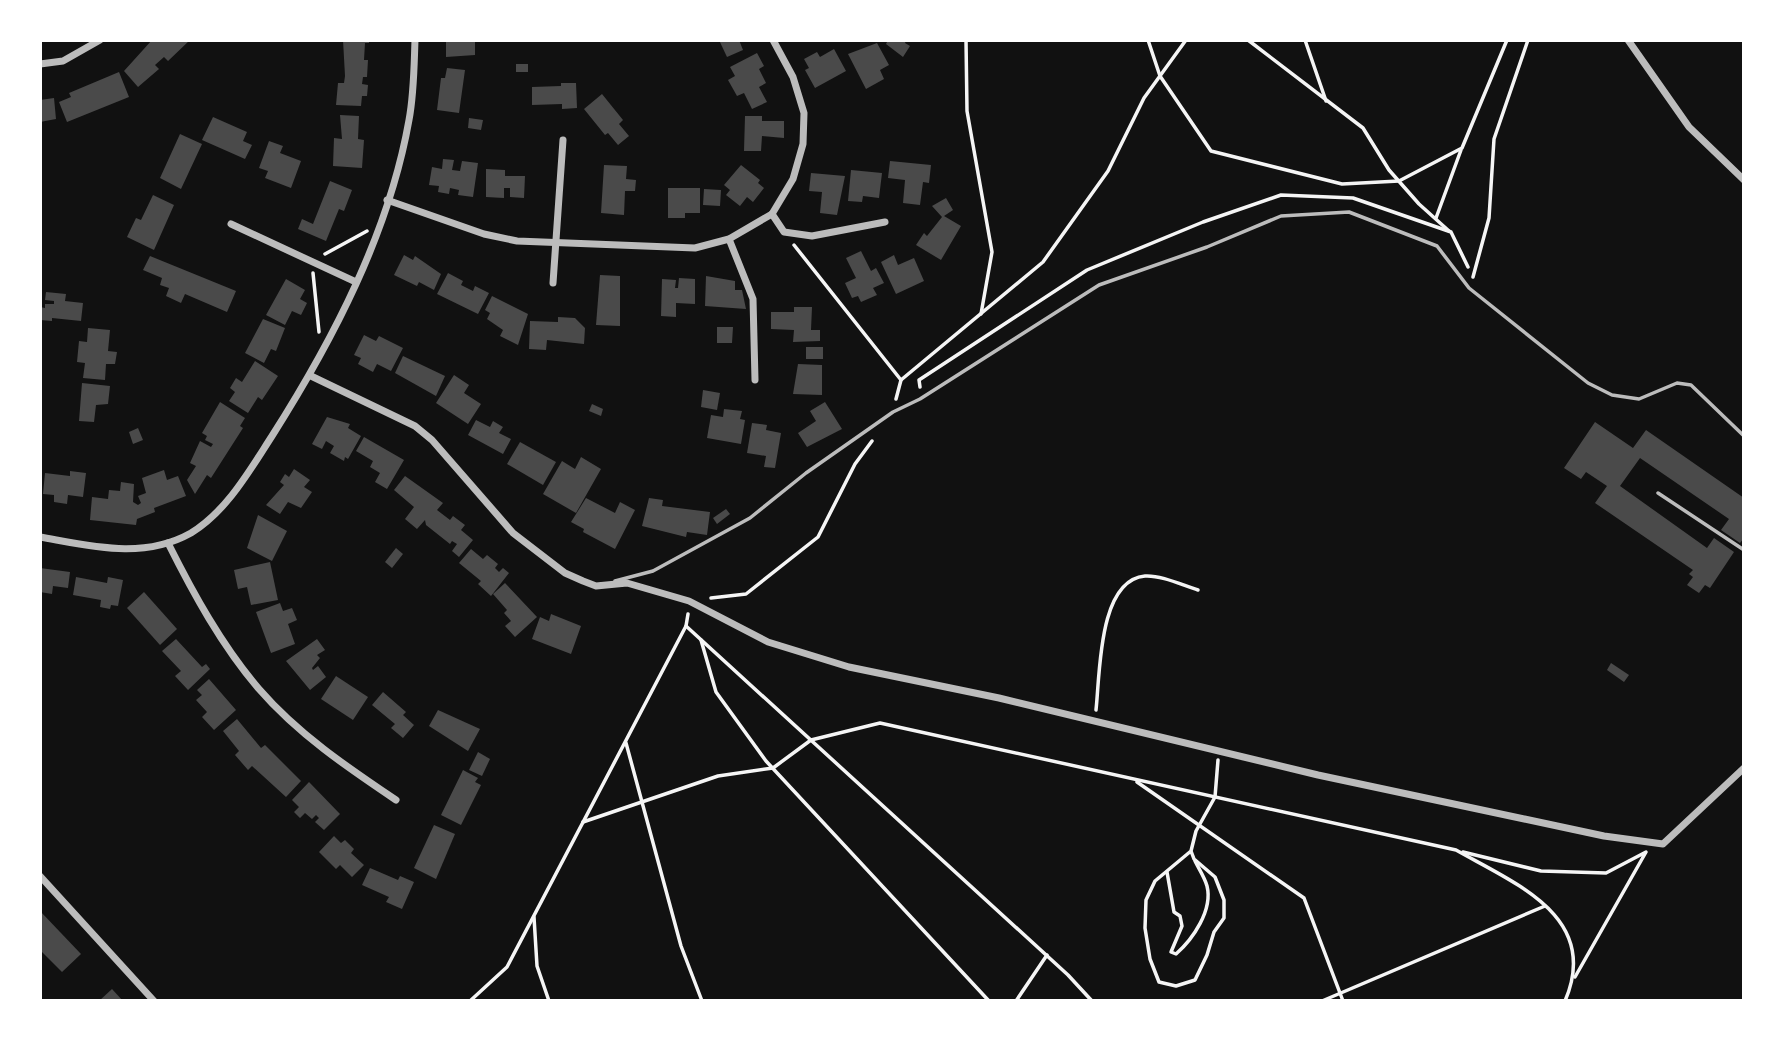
<svg xmlns="http://www.w3.org/2000/svg" width="1784" height="1041" viewBox="0 0 1784 1041" font-family="'Titillium Web',sans-serif">
	<style>
		.building { fill: #4a4a4a }
		.lines { fill: none; stroke-linecap: round; stroke-linejoin: round }
		.path { stroke: #f5f5f5; stroke-width: 3.5 }
		.service { stroke: #bcbcbc; stroke-width: 3.5 }
		.minor { stroke: #bcbcbc; stroke-width: 7 }
	</style>
	<rect width="100%" height="100%" fill="#111"/>
	<!-- building -->
	<g class="building">
		<polygon points="152,40 190,40 168,61 164,57 155,65 159,69 138,87 124,71"/>
		<polygon points="343,40 369,40 369,43 365,43 364,60 368,60 367,77 363,77 362,84 368,85 367,96 362,96 361,106 336,105 338,83 344,83 345,76"/>
		<polygon points="446,40 475,40 475,55 446,57"/>
		<polygon points="719,40 739,40 743,50 727,57"/>
		<polygon points="888,40 906,40 905,43 910,46 903,57 886,44"/>
		<polygon points="877,43 889,65 880,70 884,79 866,89 848,54"/>
		<polygon points="834,49 846,71 815,88 805,70 809,68 804,59 817,52 820,57"/>
		<polygon points="757,53 764,66 759,69 766,83 759,87 767,102 752,109 744,93 737,96 728,80 735,76 730,67"/>
		<rect x="516" y="64" width="12" height="8"/>
		<polygon points="447,68 465,70 459,113 437,110 441,78 445,78"/>
		<polygon points="119,72 129,97 67,122 59,102 71,97 69,93"/>
		<polygon points="561,83 576,83 577,108 562,109 562,104 532,105 532,87 561,86"/>
		<polygon points="602,94 623,120 619,124 629,136 618,145 608,133 605,135 584,109"/>
		<polygon points="54,98 56,119 40,122 40,100"/>
		<polygon points="340,115 359,116 358,139 364,140 362,168 333,166 334,138 342,139"/>
		<polygon points="745,116 762,116 762,121 784,121 784,138 762,136 761,151 744,151"/>
		<polygon points="213,117 247,132 243,141 252,145 245,159 202,140"/>
		<polygon points="469,118 483,120 481,130 468,128"/>
		<polygon points="180,134 202,144 181,189 160,178"/>
		<polygon points="269,141 283,146 280,153 301,161 291,188 265,178 268,171 259,168"/>
		<polygon points="443,159 454,160 452,170 460,171 462,161 478,163 473,197 458,195 459,190 450,188 449,194 438,192 439,186 429,185 432,167 442,169"/>
		<polygon points="890,161 931,165 929,183 923,182 920,205 903,203 905,180 888,178"/>
		<polygon points="604,165 627,166 626,179 636,180 635,191 625,191 624,215 601,213"/>
		<polygon points="741,165 760,180 758,183 764,188 753,202 747,197 740,206 726,195 730,190 724,185"/>
		<polygon points="486,169 505,170 505,176 525,176 524,198 510,197 510,188 504,188 504,198 486,197"/>
		<polygon points="851,170 882,173 879,198 863,196 862,202 848,201"/>
		<polygon points="811,173 845,176 837,215 820,213 822,192 809,191"/>
		<polygon points="330,181 352,190 344,211 339,209 326,241 298,229 302,219 313,224"/>
		<polygon points="668,188 700,188 700,213 685,213 685,218 668,218"/>
		<polygon points="704,189 721,190 720,206 703,205"/>
		<polygon points="153,195 174,205 154,250 127,237 136,218 141,220"/>
		<polygon points="946,198 953,210 944,216 961,226 941,260 916,245 924,233 927,236 942,217 932,206"/>
		<polygon points="861,251 871,271 876,268 884,283 873,288 877,295 861,302 858,296 852,298 845,283 856,278 846,258"/>
		<polygon points="404,255 413,260 415,256 441,274 434,290 419,282 417,286 394,275"/>
		<polygon points="894,255 898,265 914,258 924,281 896,294 881,262"/>
		<polygon points="150,256 236,291 227,312 185,294 181,303 166,296 169,288 160,285 162,278 143,270"/>
		<polygon points="448,273 463,281 461,285 473,291 475,286 489,293 478,314 437,294"/>
		<polygon points="600,275 620,276 620,326 596,325"/>
		<polygon points="706,276 735,281 735,290 742,290 746,309 705,306"/>
		<polygon points="679,278 695,279 695,304 676,303 676,317 661,316 662,279 676,280 675,288 678,288"/>
		<polygon points="286,279 305,290 300,299 307,303 301,315 292,311 285,325 266,315"/>
		<polygon points="46,292 66,294 65,301 83,303 81,321 52,318 52,321 40,320 40,307 45,308 45,304 54,304 54,301 45,300"/>
		<polygon points="492,296 528,314 518,345 500,336 503,330 487,319 490,313 485,310"/>
		<polygon points="794,307 812,307 811,330 820,330 820,341 793,342 794,330 771,329 771,312 794,312"/>
		<polygon points="558,317 575,318 585,328 584,344 547,340 546,350 529,349 530,321 558,322"/>
		<polygon points="263,319 285,328 276,351 271,349 264,363 245,353"/>
		<polygon points="717,327 733,327 732,343 717,343"/>
		<polygon points="88,328 110,330 108,351 117,352 115,364 106,364 105,380 83,378 85,363 77,362 79,341 87,342"/>
		<polygon points="364,335 376,341 379,336 403,348 391,371 377,364 373,372 358,364 361,358 354,355"/>
		<rect x="806" y="347" width="17" height="12"/>
		<polygon points="403,356 445,376 436,396 395,373"/>
		<polygon points="255,361 278,376 262,400 258,397 248,413 229,401 235,392 230,388 236,378 242,382"/>
		<polygon points="798,364 822,365 822,395 793,394"/>
		<polygon points="454,375 469,385 464,393 481,404 468,424 436,403"/>
		<polygon points="82,383 110,386 108,404 96,405 94,422 79,421"/>
		<polygon points="703,390 720,393 717,410 701,407"/>
		<polygon points="220,402 245,418 240,426 243,428 211,478 207,475 195,494 187,480 196,466 190,463 200,441 211,447 213,444 205,440 207,436 202,433"/>
		<polygon points="825,402 842,429 807,447 798,433 816,421 810,411"/>
		<polygon points="592,404 603,409 601,416 589,411"/>
		<polygon points="724,409 742,411 740,419 745,420 741,444 707,438 711,415 723,417"/>
		<polygon points="327,417 350,424 348,428 361,436 348,459 345,457 344,461 330,453 334,446 326,441 322,449 312,444"/>
		<polygon points="476,420 490,427 493,421 503,427 499,433 511,439 503,454 468,435"/>
		<polygon points="1595,422 1633,448 1646,430 1744,498 1744,538 1740,543 1721,530 1729,519 1640,458 1620,486 1707,548 1714,538 1734,552 1710,588 1705,585 1699,593 1687,585 1693,577 1689,574 1693,570 1595,503 1607,486 1586,472 1581,479 1564,468"/>
		<polygon points="752,423 767,425 766,430 781,433 775,468 764,467 766,456 747,453"/>
		<polygon points="138,428 143,440 133,444 129,432"/>
		<polygon points="364,437 404,460 387,489 375,482 380,473 370,467 373,461 356,451"/>
		<polygon points="520,442 556,462 543,485 507,464"/>
		<polygon points="581,457 601,469 576,513 543,494 562,461 575,469"/>
		<polygon points="294,469 310,480 304,487 312,492 301,508 288,502 280,514 266,505 284,485 280,482 285,474 289,477"/>
		<polygon points="164,470 167,480 178,476 186,496 154,508 155,512 137,519 136,525 90,520 92,497 108,499 109,490 120,491 121,482 134,484 133,502 138,505 141,503 138,496 146,493 142,478"/>
		<polygon points="70,471 86,473 83,497 68,495 67,504 54,502 54,495 43,494 45,473 70,476"/>
		<polygon points="405,476 443,503 437,510 450,520 453,516 465,525 461,530 473,540 459,557 452,551 457,544 452,541 450,544 426,525 425,520 417,529 405,519 414,507 394,490"/>
		<polygon points="586,498 615,513 620,502 635,510 615,549 583,532 584,529 571,522"/>
		<polygon points="649,498 663,500 662,506 710,512 707,535 687,532 686,537 642,526"/>
		<polygon points="726,509 730,514 717,524 713,518"/>
		<polygon points="258,515 287,531 272,561 247,548"/>
		<polygon points="396,548 403,554 392,568 385,562"/>
		<polygon points="471,549 483,559 487,555 498,564 495,568 499,572 503,568 509,573 491,596 478,584 481,581 459,563"/>
		<polygon points="270,562 278,600 251,605 247,587 238,589 234,570"/>
		<polygon points="40,568 70,572 68,588 53,586 52,594 40,592"/>
		<polygon points="76,577 107,583 108,577 123,580 118,606 111,605 110,609 100,607 101,600 73,595"/>
		<polygon points="505,583 537,617 515,637 505,626 511,621 504,613 507,610 493,594"/>
		<polygon points="144,592 177,629 160,645 127,608"/>
		<polygon points="280,603 283,611 292,608 297,620 288,624 295,644 271,653 256,612"/>
		<polygon points="551,614 581,626 571,654 532,639 540,617 549,621"/>
		<polygon points="176,639 202,667 206,664 210,669 188,690 175,676 181,671 162,651"/>
		<polygon points="317,639 325,650 317,655 320,658 312,668 313,670 318,666 326,677 310,690 286,661"/>
		<polygon points="1611,663 1629,675 1624,682 1607,670"/>
		<polygon points="336,676 368,697 353,720 321,699"/>
		<polygon points="209,679 236,710 214,730 202,717 207,712 196,700 202,695 197,690"/>
		<polygon points="383,692 406,712 403,715 414,725 403,738 391,728 395,724 372,705"/>
		<polygon points="438,710 480,729 468,751 429,726"/>
		<polygon points="237,719 261,748 265,745 301,781 286,797 252,766 248,770 235,755 239,751 223,731"/>
		<polygon points="478,752 490,759 482,776 469,770"/>
		<polygon points="463,770 478,778 475,782 481,785 461,825 441,815"/>
		<polygon points="309,782 340,814 324,830 315,822 319,818 316,815 312,819 305,813 300,818 294,812 299,807 292,800"/>
		<polygon points="434,825 455,834 436,879 414,868"/>
		<polygon points="334,836 341,843 345,840 354,849 351,853 364,865 352,877 340,865 336,869 319,852"/>
		<polygon points="370,868 398,880 400,876 414,882 402,909 386,902 389,897 362,885"/>
		<polygon points="40,911 81,954 62,972 40,950"/>
		<polygon points="112,989 123,1001 99,1001"/>
	</g>
	<g class="lines">
		<!-- path -->
		<g class="path">
			<polyline points="966,40 967,111 992,252 981,314"/>
			<polyline points="1148,40 1160,76 1211,151 1342,184 1399,181 1462,148 1507,40"/>
			<polyline points="1248,40 1363,128 1389,170 1419,204 1449,231"/>
			<polyline points="1305,40 1326,101"/>
			<polyline points="1436,218 1461,150"/>
			<polyline points="794,245 901,380 896,399"/>
			<polyline points="325,254 367,231"/>
			<polyline points="313,273 319,332"/>
			<polyline points="1473,277 1489,218 1494,139 1528,40"/>
			<polyline points="901,380 1043,262 1108,171 1144,98 1186,40"/>
			<polyline points="920,387 919,380 1087,270 1203,222 1281,195 1353,198 1451,232 1468,267"/>
			<polyline points="711,598 746,594 818,537 855,464 872,441"/>
			<polyline points="688,614 686,626 1068,975 1092,1001"/>
			<polyline points="701,640 716,692 766,761 989,1001"/>
			<path d="M1096 710C1100 675 1098 580 1145 576 1161 575 1182 585 1198 590"/>
			<polyline points="626,743 681,946 702,1001"/>
			<polyline points="1137,782 1304,898 1343,1001"/>
			<path d="M583 822 718 776 773 768 811 740 880 723 1456 850C1516 884 1601 917 1565 1001"/>
			<polyline points="1191,851 1194,859 1215,877 1224,900 1224,918 1214,932 1207,955 1195,980 1176,986 1159,982 1150,959 1145,928 1146,900 1155,881 1191,851 1196,831 1215,797 1218,760"/>
			<polyline points="1463,852 1541,871 1606,873 1646,852 1575,977"/>
			<path d="M1167 872 1174 912 1180 916 1182 926 1171 952 1176 954C1193 939 1213 910 1207 886 1205 878 1199 869 1195 861"/>
			<polyline points="534,917 537,966 549,1001"/>
			<polyline points="470,1001 507,967 686,626"/>
			<polyline points="1016,1001 1047,955"/>
			<polyline points="1322,1001 1545,906"/>
		</g>
		<!-- service -->
		<g class="service">
			<polyline points="1658,493 1744,550"/>
			<polyline points="615,581 653,571 750,518 806,473 893,412 920,399 1099,285 1207,247 1281,216 1349,212 1437,246 1469,288 1588,383 1612,395 1639,399 1677,383 1691,385 1744,436"/>
		</g>
		<!-- minor -->
		<g class="minor">
			<polyline points="1628,40 1689,127 1744,180"/>
			<polyline points="40,64 63,61 100,40"/>
			<polyline points="387,200 484,234 517,241 695,248 729,239 772,214 793,179 803,144 804,113 793,77 773,40"/>
			<polyline points="772,214 784,232 812,236 885,222"/>
			<polyline points="231,224 356,282"/>
			<polyline points="729,239 753,299 755,380"/>
			<polyline points="553,283 563,140"/>
			<polyline points="311,376 415,426 432,440 513,533 565,573 583,581 596,586 627,583 689,601 768,642 849,667 999,698 1318,775 1604,836 1663,844 1744,768"/>
			<path d="M40 537C91 546 143 560 191 533 227 511 250 470 272 436 333 340 389 233 409 120 414 94 414 67 415 40"/>
			<path d="M168 543C193 593 222 646 259 689 298 734 347 767 396 800"/>
			<polyline points="40,876 154,1001"/>
		</g>
	</g>
	<!-- border -->
	<rect width="1784" height="1041" fill="none" stroke="#ffffff" stroke-width="84"/>
</svg>
